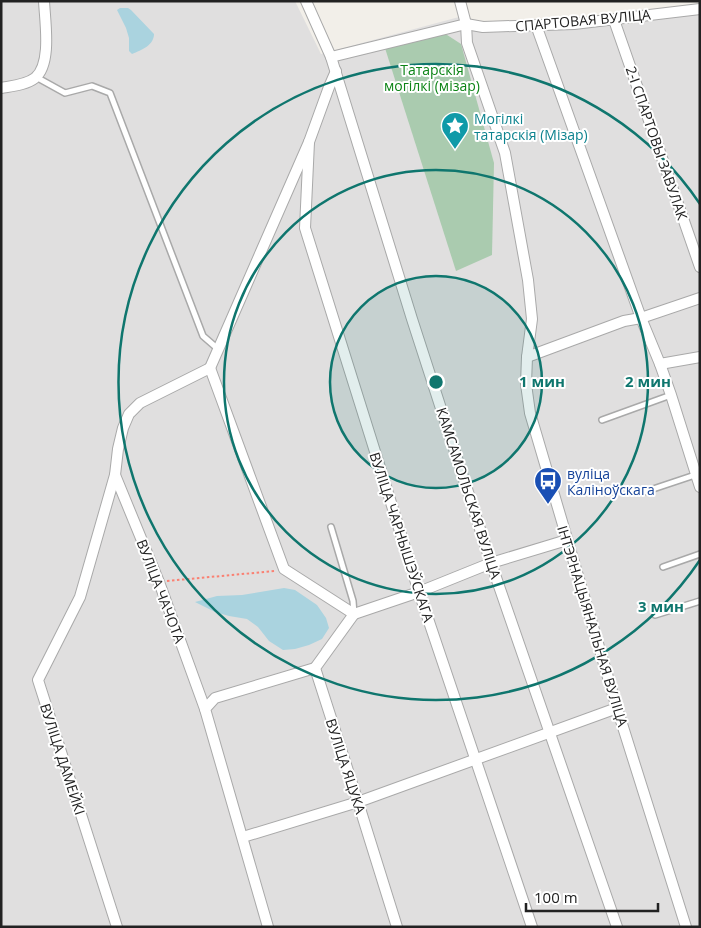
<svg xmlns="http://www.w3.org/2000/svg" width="701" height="928" viewBox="0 0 701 928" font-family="'Open Sans',sans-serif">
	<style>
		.residential { fill: #e0dfdf }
		.cemetery { fill: #aacbaf }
		.water { fill: #aad3df }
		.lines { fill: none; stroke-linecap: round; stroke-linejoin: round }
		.service-casing { stroke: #a9a9a9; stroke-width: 8 }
		.minor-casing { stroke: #a9a9a9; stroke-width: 12 }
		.path { stroke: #fa8072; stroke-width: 2; stroke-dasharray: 2.5 2.5; stroke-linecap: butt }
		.service { stroke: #fff; stroke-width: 5 }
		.minor { stroke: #fff; stroke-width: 10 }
		.ring { fill: none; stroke: #0f766e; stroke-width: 2.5 }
		.labels { text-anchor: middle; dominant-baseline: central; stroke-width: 4; stroke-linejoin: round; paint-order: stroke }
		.street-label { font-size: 14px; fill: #222; stroke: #fff }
		.park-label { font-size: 14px; fill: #0c8416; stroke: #fff }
		.culture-label { font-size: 14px; fill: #0d838f; stroke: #fff; text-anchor: start }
		.transit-label { font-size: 14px; fill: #164399; stroke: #fff; text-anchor: start }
		.centre { fill: #0f766e; stroke: #fff; stroke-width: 2.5 }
		.ring-label { font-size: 15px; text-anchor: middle; font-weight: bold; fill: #0f766e; stroke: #fff; stroke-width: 4; stroke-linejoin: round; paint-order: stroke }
	</style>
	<rect width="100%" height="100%" fill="#f2efe9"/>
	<!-- residential -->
	<polygon class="residential" points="1,1 295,1 321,54 459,17 488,31 628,24 700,13 700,927 1,927"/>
	<!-- cemetery -->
	<polygon class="cemetery" points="441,31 461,44 494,163 492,255 456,271 384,45"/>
	<!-- water -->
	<g class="water">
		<path d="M120 8H128L131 10 154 34C154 45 142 50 132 54L129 51V38L126 28 117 10Z"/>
		<polygon points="284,588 295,590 317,605 326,618 329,628 322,639 309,645 295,649 283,650 269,641 258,627 247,619 229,616 215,612 195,602 217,596 242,595"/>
	</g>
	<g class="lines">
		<defs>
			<g id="service">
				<polyline points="36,77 65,93 92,86 110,93 203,336 218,349"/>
				<polyline points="602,420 671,395"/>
				<polyline points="641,493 695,475"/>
				<polyline points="331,527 353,601 354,614"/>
				<polyline points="663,567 700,554"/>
				<polyline points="655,615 700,601"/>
			</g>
			<g id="minor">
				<polyline points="306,1 331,57 412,319 491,563 617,927"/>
				<polyline points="460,1 466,24 467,43 505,153 528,280 532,319 527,357 526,384 530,413 617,708 686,927"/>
				<polyline points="614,20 700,267"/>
				<polyline points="536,25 641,318 660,364 671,395 700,487"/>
				<polyline points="331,57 466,24 483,27 574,24 700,9"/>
				<path d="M1 88C12 86 26 85 35 78 52 64 45 22 44 1"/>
				<polyline points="309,142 305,228 419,592 532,927"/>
				<polyline points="527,357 624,321 641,318 700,298"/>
				<polyline points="660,364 700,357"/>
				<polyline points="210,368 284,569 354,614 419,592 491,563 567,540"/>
				<polyline points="210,368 309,142 329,87 336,71"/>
				<polyline points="115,475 159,582 205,709"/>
				<polyline points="354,614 315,668 358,802 397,927"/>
				<polyline points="243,837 358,802 617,708"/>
				<polyline points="117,927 38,680 80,597 115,475 118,449 123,428 129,414 140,403 210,368"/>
				<polyline points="268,927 205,709 215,698 315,668"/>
			</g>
		</defs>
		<!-- service casing -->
		<use href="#service" class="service-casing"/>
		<!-- minor casing -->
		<use href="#minor" class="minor-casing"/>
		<!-- path -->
		<polyline class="path" points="167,581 275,571"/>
		<!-- service -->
		<use href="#service" class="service"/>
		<!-- minor -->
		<use href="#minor" class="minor"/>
	</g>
	<!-- distance rings -->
	<circle cx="436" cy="382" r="106" fill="#0f766e" fill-opacity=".12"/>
	<g class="ring">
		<circle cx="436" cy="382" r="106"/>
		<circle cx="436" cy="382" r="212"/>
		<path d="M700 560A318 318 0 1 1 700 204"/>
	</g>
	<!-- icons -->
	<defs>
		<symbol id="sight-pin" viewBox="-11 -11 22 30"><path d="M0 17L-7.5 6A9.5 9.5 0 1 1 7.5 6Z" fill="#0f9aa8" stroke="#fff"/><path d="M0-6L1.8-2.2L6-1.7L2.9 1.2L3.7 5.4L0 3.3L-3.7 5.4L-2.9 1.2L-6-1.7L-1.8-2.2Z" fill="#fff"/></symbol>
		<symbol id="bus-pin" viewBox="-11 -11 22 30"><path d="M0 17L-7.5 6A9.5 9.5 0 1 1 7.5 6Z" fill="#1a4fb4" stroke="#fff"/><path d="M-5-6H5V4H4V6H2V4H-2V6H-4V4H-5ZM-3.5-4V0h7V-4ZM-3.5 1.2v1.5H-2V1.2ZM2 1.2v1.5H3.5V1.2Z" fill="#fff"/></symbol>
	</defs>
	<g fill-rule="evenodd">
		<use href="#sight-pin" x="439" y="110" width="32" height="43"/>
		<use href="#bus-pin" x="532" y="465" width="32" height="43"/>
	</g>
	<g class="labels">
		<!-- street labels -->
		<g class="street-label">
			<text transform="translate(583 20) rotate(-5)">СПАРТОВАЯ ВУЛІЦА</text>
			<text transform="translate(657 143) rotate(71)">2-І СПАРТОВЫ ЗАВУЛАК</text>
			<text transform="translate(469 493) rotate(72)">КАМСАМОЛЬСКАЯ ВУЛІЦА</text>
			<text transform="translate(402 537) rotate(72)">ВУЛІЦА ЧАРНЫШЭЎСКАГА</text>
			<text transform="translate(161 591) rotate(69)">ВУЛІЦА ЧАЧОТА</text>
			<text transform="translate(593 626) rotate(73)">ІНТЭРНАЦЫЯНАЛЬНАЯ ВУЛІЦА</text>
			<text transform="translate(63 759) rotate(72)">ВУЛІЦА ДАМЕЙКІ</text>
			<text transform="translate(346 766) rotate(72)">ВУЛІЦА ЯЦУКА</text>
		</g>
		<!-- park labels -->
		<g class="park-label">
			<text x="432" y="69">Татарскія<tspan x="432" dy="16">могілкі (мізар)</tspan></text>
		</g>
		<!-- culture labels -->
		<g class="culture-label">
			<text x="474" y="118">Могілкі<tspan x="474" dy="16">татарскія (Мізар)</tspan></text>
		</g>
		<!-- transit labels -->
		<g class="transit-label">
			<text x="567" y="473">вуліца<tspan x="567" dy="16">Каліноўскага</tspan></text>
		</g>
	</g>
	<circle cx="436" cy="382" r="8" class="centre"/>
	<g class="ring-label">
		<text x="542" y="387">1 мин</text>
		<text x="648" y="387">2 мин</text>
		<text x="661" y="612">3 мин</text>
	</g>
	<!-- border -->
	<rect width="701" height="928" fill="none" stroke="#222222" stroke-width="5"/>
	<!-- scale -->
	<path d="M526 903v8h132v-8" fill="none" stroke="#222222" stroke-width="2.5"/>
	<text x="534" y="903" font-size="15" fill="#222222" stroke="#ffffff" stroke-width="4" paint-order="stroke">100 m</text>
</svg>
